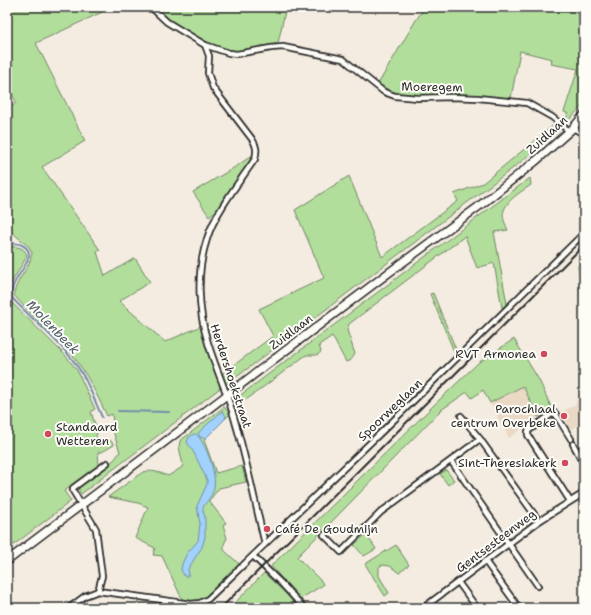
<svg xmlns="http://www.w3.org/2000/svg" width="591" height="615" viewBox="0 0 591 615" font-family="'Shantell Sans',sans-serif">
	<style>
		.built { fill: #ead9c4 }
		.green { fill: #b2de9c; stroke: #6e8464 }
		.water { fill: #a1d1fd; stroke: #728fa9 }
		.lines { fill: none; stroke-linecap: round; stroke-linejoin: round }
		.stream { stroke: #728fa9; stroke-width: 2 }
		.street-casing { stroke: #2b2b2b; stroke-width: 8 }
		.secondary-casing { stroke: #2b2b2b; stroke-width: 10 }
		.street { stroke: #fdfcf7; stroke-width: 4.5 }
		.secondary { stroke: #fdfcf7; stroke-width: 7 }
		.rail { stroke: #2b2b2b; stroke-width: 2 }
		.poi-dot { fill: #d1495b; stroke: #fdfcf7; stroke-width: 1.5 }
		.labels { text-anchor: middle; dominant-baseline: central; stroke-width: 4; stroke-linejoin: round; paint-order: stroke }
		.street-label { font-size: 12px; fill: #2b2b2b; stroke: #fdfcf7 }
		.poi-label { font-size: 12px; fill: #2b2b2b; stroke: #fdfcf7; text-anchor: end }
		.water-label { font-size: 13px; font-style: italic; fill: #4e5d6a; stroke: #fdfcf7 }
	</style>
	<rect width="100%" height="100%" fill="#f4ece0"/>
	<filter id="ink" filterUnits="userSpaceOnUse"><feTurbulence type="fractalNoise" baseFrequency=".025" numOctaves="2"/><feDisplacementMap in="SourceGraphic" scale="8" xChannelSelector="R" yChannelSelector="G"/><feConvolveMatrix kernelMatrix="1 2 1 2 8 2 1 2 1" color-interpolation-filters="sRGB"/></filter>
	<g filter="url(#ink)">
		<!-- built -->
		<g class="built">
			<polygon points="584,383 584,426 582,423 571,430 559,413 575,405"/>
			<polygon points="523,386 538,417 509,438 490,403"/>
		</g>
		<!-- green -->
		<g class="green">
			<path d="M7 7H113L36 43 85 141 42 167 100 250 97 252 105 276 135 258 150 282 119 301 165 342 201 326 206 346 220 385 219 389 81 494 79 492V486L114 460 120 452 114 434 112 414 107 416C92 385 81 360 54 336 50 332 47 329 43 326L18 300 14 295C15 280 30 269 32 253L29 247 13 233 7 226V107L13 106 16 102 7 83Z"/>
			<path d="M154 7H286L278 43C263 46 247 52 232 51 215 50 166 19 154 7Z"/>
			<polygon points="425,7 560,7 584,16 584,104 566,123 562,121 569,114 564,112 578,69 551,64 552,59 520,51 511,98 454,94 412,95 393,92 378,84 416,20"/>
			<polygon points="555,124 559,130 517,165 226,385 222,374 273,336 259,309 324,278 295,210 349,176 382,257 458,201 454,194 483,183"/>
			<polygon points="254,154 253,158 219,209 209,216 193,192 237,166"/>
			<path d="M530 178 531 185C521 192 504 201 503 215 503 219 506 226 508 230L494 232 507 304 502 308 494 263 477 268 465 236 349 324 347 330 355 354 351 360 346 362 332 336 319 345 321 352 317 355H306L234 409 232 406 234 400Z"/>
			<path d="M7 246C16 247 25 246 27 256L8 289 7 296 9 300 65 355 77 370 95 409 91 412 95 424 99 427 96 436 97 439C104 439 111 438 114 445L102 452H98L99 468 64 491 71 501 7 550Z"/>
			<polygon points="584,260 584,323 578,266"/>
			<polygon points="433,293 457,352 455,354 430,294"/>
			<polygon points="514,339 539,380 552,409 538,417 523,386 490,403 483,390 472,398 467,392 441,410 297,557 322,582 323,585 300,599 271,566 437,402 478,363"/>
			<path d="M224 407 230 414 204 440 216 473 242 466 246 482 219 488 209 501 226 523 223 525 227 538 224 544V550L239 564C228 574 212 596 198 600 193 601 187 600 182 599L162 556 153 555 155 548 135 538 148 507 138 503 108 497 143 472C152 470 159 472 168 476L181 468 183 465 179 447 180 441Z"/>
			<polygon points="446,470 454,480 448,485 440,474"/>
			<polygon points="366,534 376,549 364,556 354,545"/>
			<polygon points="396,545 409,565 399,573 390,566 382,565 379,567 379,576 389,593 385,596 365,564"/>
			<polygon points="264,573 287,595 298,608 230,608"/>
		</g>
		<!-- water -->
		<g class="water">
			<polygon points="222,411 226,416 225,419 205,439 200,437 198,433"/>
			<path d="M194 434H196C206 443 217 474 214 488 213 495 207 501 203 507V511L205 517V537L202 547 188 569 189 575 185 577 181 570 182 564 187 553 198 541 200 524 197 506 207 484V480L194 453 187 442 189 437Z"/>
		</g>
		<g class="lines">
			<!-- stream -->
			<g class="stream">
				<path d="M7 243C12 243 18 243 22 245 45 256 3 282 13 299 32 319 55 337 72 359 86 376 93 397 102 417"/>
				<polyline points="118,411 169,412"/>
			</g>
			<defs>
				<g id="street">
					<path d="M151 7 167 22 205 45 209 56 208 73 213 88 252 139C257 146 257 151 255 159 240 181 214 214 207 239 196 272 198 311 208 343 216 370 228 394 235 421 247 461 255 503 265 544"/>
					<polyline points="205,45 229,53 237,54 271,48 283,47 343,59 384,92 395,96 418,98 451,97 478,98 527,103 552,117 569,131"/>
					<polyline points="573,128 584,134"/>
					<polyline points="461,416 480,439 539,521"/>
					<polyline points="573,444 584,464"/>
					<polyline points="451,461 538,586"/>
					<polyline points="570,501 528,435 528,431 552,414 555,413 571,439"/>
					<polyline points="324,535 341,552 381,512 480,439"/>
					<polyline points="253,556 283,585 304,608"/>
					<polyline points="485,561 519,608"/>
					<polyline points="458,582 477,608"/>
					<polyline points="98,591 102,576 96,529 73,491 73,488 107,463"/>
					<polyline points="69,608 85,596 98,591 191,604 200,603 208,599 397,417 584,233"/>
					<polyline points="423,608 539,521 584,493"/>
				</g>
				<polyline id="secondary" points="7,561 387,274 478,207 537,160 573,128 584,115"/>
			</defs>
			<!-- street casing -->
			<use href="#street" class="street-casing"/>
			<!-- secondary casing -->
			<use href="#secondary" class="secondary-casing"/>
			<!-- street -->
			<use href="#street" class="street"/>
			<!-- secondary -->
			<use href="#secondary" class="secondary"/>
			<!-- rail -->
			<polyline class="rail" points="221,608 584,245"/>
		</g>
	</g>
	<!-- markers -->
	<g class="poi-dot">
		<circle cx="544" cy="354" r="4"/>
		<circle cx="564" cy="416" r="4"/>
		<circle cx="48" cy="434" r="4"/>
		<circle cx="565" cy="463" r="4"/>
		<circle cx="267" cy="529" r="4"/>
	</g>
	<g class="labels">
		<!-- street labels -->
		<g class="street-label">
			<text transform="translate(432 87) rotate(1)">Moeregem</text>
			<text transform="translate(547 135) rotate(-42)">Zuidlaan</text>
			<text transform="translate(291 332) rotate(-37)">Zuidlaan</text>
			<text transform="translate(231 376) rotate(72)">Herdershoekstraat</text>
			<text transform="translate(390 410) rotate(-44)">Spoorweglaan</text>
			<text transform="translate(496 541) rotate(-37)">Gentsesteenweg</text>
		</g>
		<!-- poi labels -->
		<g class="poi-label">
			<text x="536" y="354">RVT Armonea</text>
			<text x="556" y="409">Parochiaal<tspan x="556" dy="14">centrum Overbeke</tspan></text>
			<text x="56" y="427" text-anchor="start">Standaard<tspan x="56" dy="14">Wetteren</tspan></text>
			<text x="557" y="463">Sint-Theresiakerk</text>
			<text x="275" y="529" text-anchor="start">Café De Goudmijn</text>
		</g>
		<!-- water labels -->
		<g class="water-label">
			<text transform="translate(53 327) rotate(46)">Molenbeek</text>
		</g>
	</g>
	<!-- margin -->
	<rect width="591" height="615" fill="none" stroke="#fdfcf7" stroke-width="24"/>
	<rect x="12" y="12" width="567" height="591" fill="none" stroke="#2b2b2b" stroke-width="1.5" filter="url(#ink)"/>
</svg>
